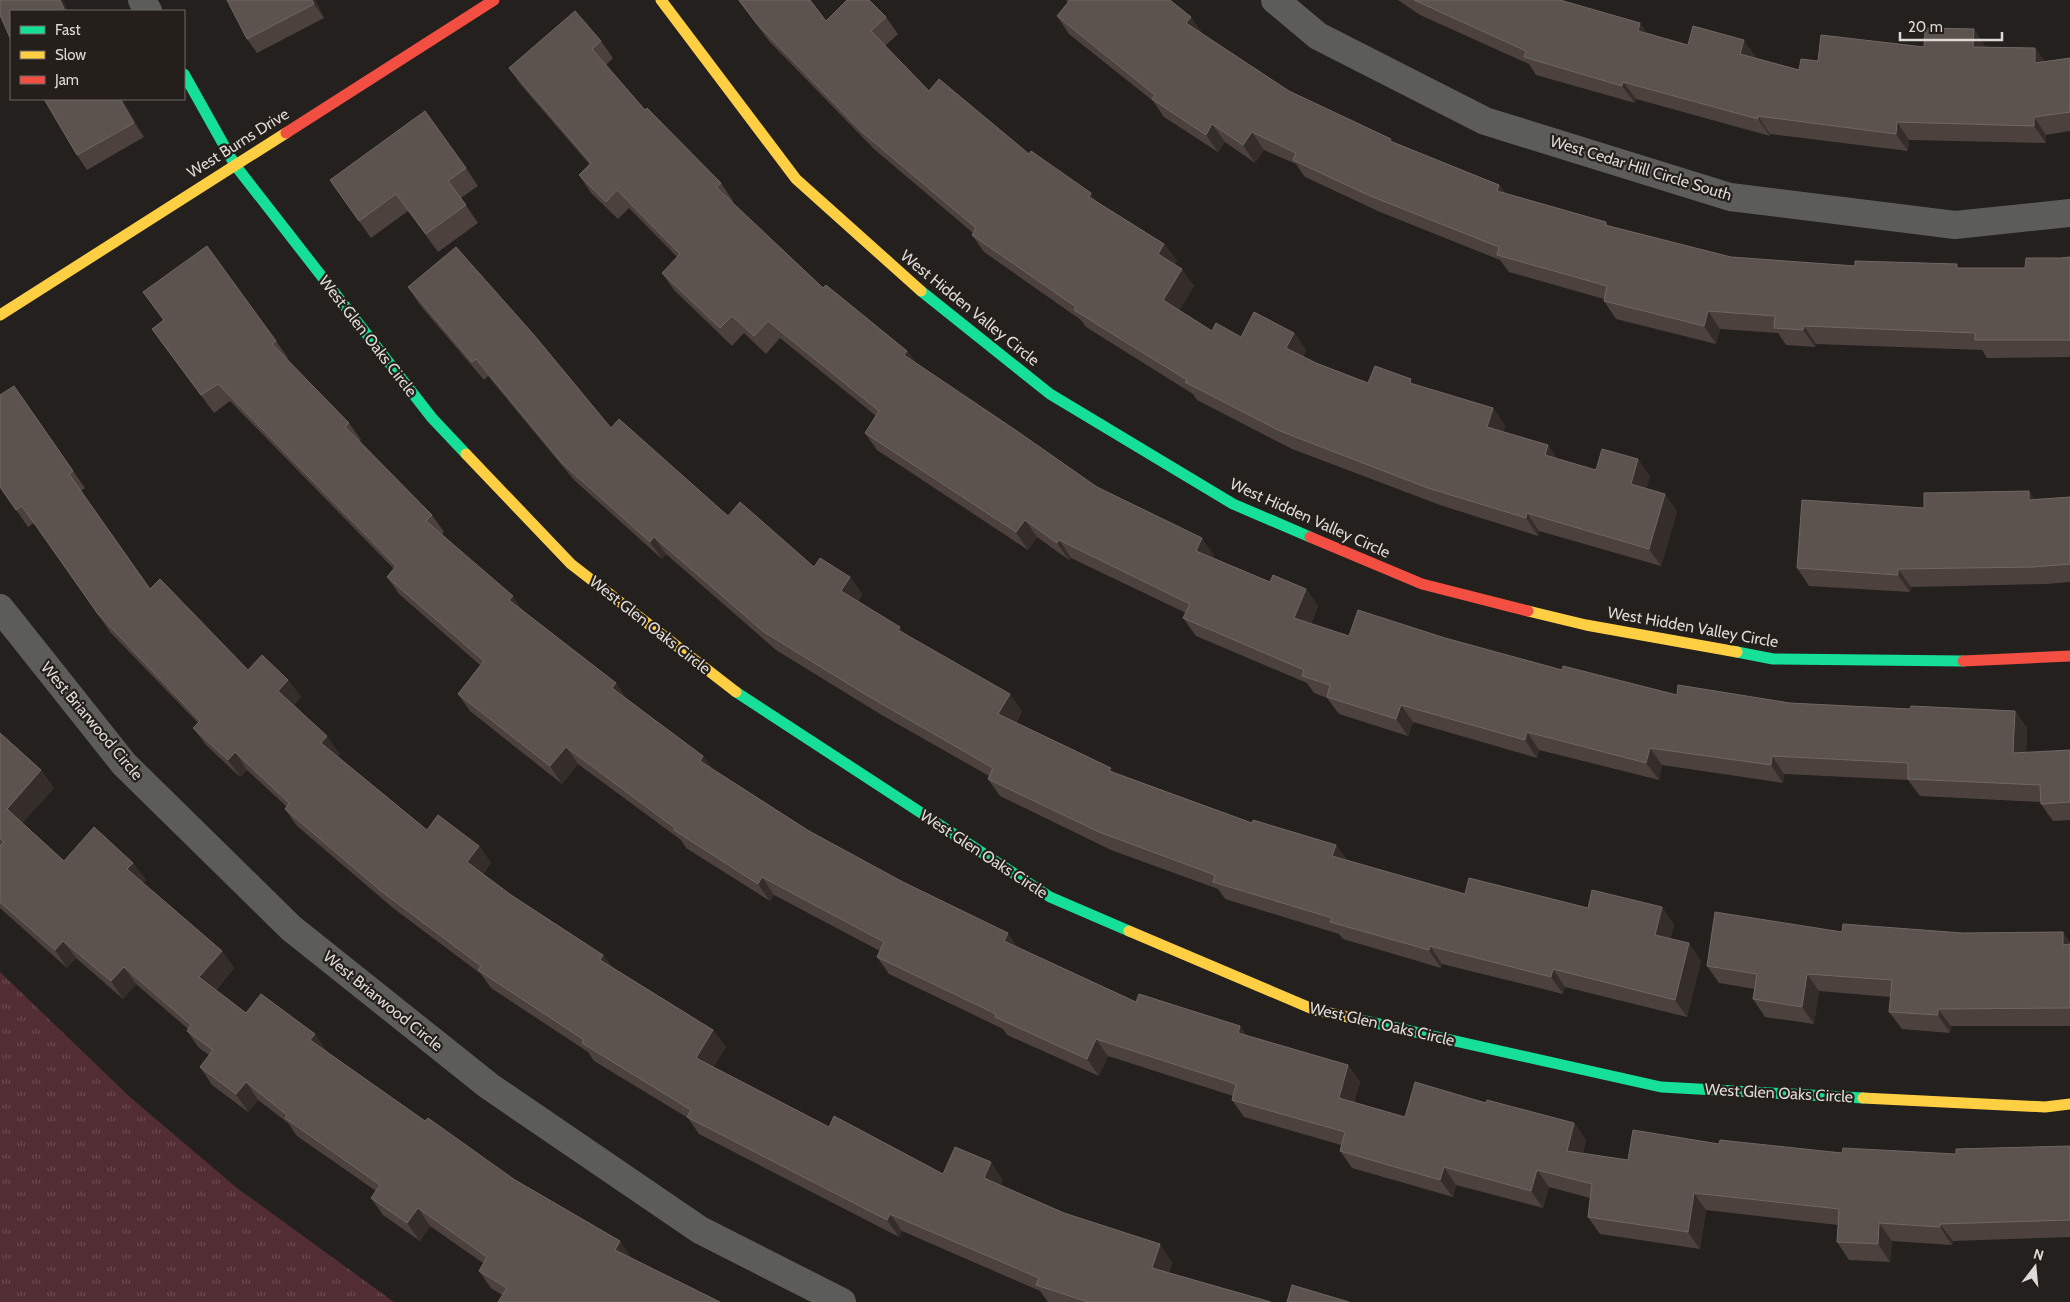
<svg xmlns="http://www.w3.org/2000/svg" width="2070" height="1302" viewBox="0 0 2070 1302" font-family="Cabin,sans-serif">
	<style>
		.grass { fill: url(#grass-tufts) }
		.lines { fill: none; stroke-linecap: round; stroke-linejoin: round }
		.street { stroke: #5c5c5a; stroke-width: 28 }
		.fast { stroke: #16e098; stroke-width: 11 }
		.slow { stroke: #ffcf43; stroke-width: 11 }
		.jam { stroke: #f24e42; stroke-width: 11 }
		.wall { fill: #4c413d }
		.shaded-wall { fill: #352d2a }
		.building { fill: #5c524e; stroke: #706763 }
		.labels { text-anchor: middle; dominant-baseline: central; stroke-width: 4.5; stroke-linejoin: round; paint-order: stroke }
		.street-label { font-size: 16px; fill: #ddd9d6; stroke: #251f1b }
	</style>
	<defs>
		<pattern id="grass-tufts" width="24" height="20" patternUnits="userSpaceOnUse" patternTransform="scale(1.25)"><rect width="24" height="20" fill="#522d34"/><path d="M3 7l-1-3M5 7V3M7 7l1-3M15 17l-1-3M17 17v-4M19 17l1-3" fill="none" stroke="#6a4b51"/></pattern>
	</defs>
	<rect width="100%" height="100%" fill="#23201d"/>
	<!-- grass -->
	<polygon class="grass" points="0,972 131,1098 237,1188 394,1302 0,1302"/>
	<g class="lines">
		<!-- street -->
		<g class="street">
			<polyline points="142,0 148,11"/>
			<polyline points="1275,0 1318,36 1485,121 1730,197 1955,225 2070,213"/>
			<polyline points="0,608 124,764 291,928 489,1086 700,1230 842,1302"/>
		</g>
		<!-- fast -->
		<g class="fast">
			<polyline points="184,74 235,165 432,418 466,454"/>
			<polyline points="921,291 1050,394 1233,504 1310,537"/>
			<polyline points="1737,652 1773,659 1963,661"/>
			<polyline points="736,692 1050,897 1129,931"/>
			<polyline points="1348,1017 1661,1087 1863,1098"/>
		</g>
		<!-- slow -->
		<g class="slow">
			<polyline points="661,0 796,179 921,291"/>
			<polyline points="0,315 286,133"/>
			<polyline points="466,454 571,564 736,692"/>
			<polyline points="1528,611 1586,625 1737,652"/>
			<polyline points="1129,931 1315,1010 1348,1017"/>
			<polyline points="1863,1098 2045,1107 2070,1104"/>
		</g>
		<!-- jam -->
		<g class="jam">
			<polyline points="286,133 494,0"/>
			<polyline points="1310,537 1422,584 1528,611"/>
			<polyline points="1963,661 2070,656"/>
		</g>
	</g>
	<!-- wall -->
	<g class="wall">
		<polygon points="315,0 324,18 257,53 247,39"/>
		<polygon points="738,0 810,0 826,21 886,17 898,34 885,46 929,91 1029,154 1097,202 1164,244 1177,261 1175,264 1194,286 1179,310 1212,331 1241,337 1294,333 1306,350 1303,357 1316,363 1368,383 1415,385 1493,408 1505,426 1503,432 1548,445 1557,459 1596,470 1638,459 1650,477 1646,488 1677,511 1661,566 1539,531 1538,536 1440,505 1292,449 1197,400 1193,394 1086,327 1081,320 984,252 972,235 973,233 874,149 769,41"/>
		<polygon points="1066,0 1170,0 1203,35 1289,91 1394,143 1499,185 1505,193 1606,222 1608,226 1731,257 1855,266 1960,268 2025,268 2061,258 2070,257 2070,357 1987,358 1982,350 1816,344 1815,347 1786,345 1778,333 1720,329 1716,344 1616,319 1604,301 1604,299 1509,272 1500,260 1380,212 1305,177 1296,164 1264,150 1255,163 1225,142 1218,152 1164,117 1153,101 1069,34 1057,16 1068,3"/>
		<polygon points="1398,0 1560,0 1648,33 1688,45 1756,57 1756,58 1799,70 1818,61 1924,47 1986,47 2035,48 2045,62 2070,58 2070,131 2046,135 2046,143 1909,140 1908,151 1770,134 1770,136 1636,99 1635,103 1536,75 1529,64 1420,15"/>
		<polygon points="601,41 613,58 606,65 645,110 721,183 733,201 731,202 823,288 907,351 916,363 1097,487 1214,555 1213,558 1270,582 1306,589 1318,606 1311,624 1349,636 1445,638 1562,670 1677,695 1790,703 1910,709 2015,711 2027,728 2026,753 2070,750 2070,820 2053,821 2041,804 2041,802 1920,796 1908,780 1784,774 1783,783 1662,765 1659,780 1539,750 1537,758 1413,722 1408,736 1339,714 1327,698 1314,693 1307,683 1196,636 1183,618 1186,613 1071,558 1069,560 1037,537 1028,550 877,450 865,433 876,416 780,338 766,354 744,333 732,346 674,290 662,273 677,257 629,208 618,219 591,193 579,175 590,165 521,85 509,68"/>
		<polygon points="122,99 144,137 87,170 77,155"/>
		<polygon points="466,168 478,186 461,198 478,223 438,252 408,211 371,238 330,180"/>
		<polygon points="408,287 611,428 728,516 814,567 850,577 862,594 858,601 904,633 1022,711 1016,723 1114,772 1252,823 1336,845 1347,860 1465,894 1588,908 1662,907 1674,925 1670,939 1701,961 1687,1017 1565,987 1563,994 1442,964 1441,968 1343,939 1339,934 1225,899 1218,889 1111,850 1000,796 988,779 989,776 880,714 776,650 666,554 662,559 574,480 488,376 484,380 420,305"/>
		<polygon points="143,292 276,341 288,358 287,359 349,423 361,440 360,441 432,515 444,532 442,534 523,611 616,683 628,701 703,756 713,770 809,831 1018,948 1136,1002 1240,1026 1246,1035 1348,1065 1360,1082 1354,1102 1405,1117 1486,1103 1574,1123 1586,1140 1583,1153 1628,1160 1719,1144 1842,1153 1956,1154 2070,1146 2070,1237 1953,1241 1952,1245 1892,1241 1890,1262 1849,1260 1837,1242 1838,1225 1706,1210 1700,1249 1600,1234 1588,1217 1590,1198 1549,1187 1543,1208 1456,1185 1453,1197 1352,1168 1340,1151 1341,1145 1244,1117 1232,1100 1233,1096 1108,1056 1099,1076 1007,1035 1003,1029 889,974 877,957 880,951 774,895 770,901 686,848 681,840 578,764 562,784 470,711 458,694 480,665 399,594 387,577 394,569 230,401 214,413 152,329 163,320"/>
		<polygon points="14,386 85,488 81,491 150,589 248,670 288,680 301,697 294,705 340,754 337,756 427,830 479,846 491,863 483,874 511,895 603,955 612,967 713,1030 726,1047 713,1067 829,1127 943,1174 1003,1180 1000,1185 1172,1262 1169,1273 1271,1302 1048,1302 1040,1291 902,1231 899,1237 699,1134 688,1118 594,1061 588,1052 491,988 481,974 393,908 297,826 285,809 287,807 247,770 240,777 206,745 193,728 198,723 110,632 34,523 28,527 0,487"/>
		<polygon points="2029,491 2034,499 2070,497 2070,582 2046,584 1911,587 1910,592 1809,586 1797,568 1924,508"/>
		<polygon points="0,733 41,770 54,788 22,823 64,861 133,863 146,880 143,883 222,951 234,968 216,990 246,1013 327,1051 327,1052 425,1121 515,1180 620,1241 502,1295 491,1288 479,1271 483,1263 430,1226 420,1241 383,1215 371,1198 376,1191 297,1136 288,1123 258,1100 248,1112 212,1085 200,1067 209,1055 199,1048 187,1031 188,1029 136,984 123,999 76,958 67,968 0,908 0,846 1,845 0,845"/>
		<polygon points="1842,932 2070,942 2070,1026 1951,1026 1950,1033 1902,1029 1889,1012 1891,997 1819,991 1814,1024 1765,1017 1753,999 1755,989 1719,983 1707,966"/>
	</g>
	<!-- shaded-wall -->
	<g class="shaded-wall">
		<polygon points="60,0 63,0 68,11 65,11"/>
		<polygon points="312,0 315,0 324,18 314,4"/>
		<polygon points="1191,17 1203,34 1186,23"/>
		<polygon points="1640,23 1652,40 1638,31"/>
		<polygon points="1974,29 1986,47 1985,64 1973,47"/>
		<polygon points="1744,40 1756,57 1752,71 1740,54"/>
		<polygon points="2035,48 2048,65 2035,63"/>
		<polygon points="1623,82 1636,99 1635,103 1622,86"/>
		<polygon points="120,99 122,99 144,137 134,123"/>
		<polygon points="1758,116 1770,134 1770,136 1758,119"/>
		<polygon points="2034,117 2046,135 2046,143 2034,126"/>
		<polygon points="1897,122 1909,140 1908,151 1896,134"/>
		<polygon points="1212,124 1225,142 1218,152 1206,135"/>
		<polygon points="1252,132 1264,150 1255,163 1243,145"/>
		<polygon points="1499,185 1511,203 1497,191"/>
		<polygon points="1091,193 1103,211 1089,197"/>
		<polygon points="1164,244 1177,261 1170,271 1158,254"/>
		<polygon points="1182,269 1194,286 1175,317 1163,300"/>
		<polygon points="1708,311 1720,329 1716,344 1704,326"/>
		<polygon points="1804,326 1816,344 1815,347 1803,330"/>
		<polygon points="1294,333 1306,350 1298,366 1286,348"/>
		<polygon points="907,351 920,369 904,355"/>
		<polygon points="1493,408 1505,426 1500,444 1487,427"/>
		<polygon points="1548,445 1560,463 1545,455"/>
		<polygon points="1638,459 1650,477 1643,501 1631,484"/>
		<polygon points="2029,491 2041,509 2029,500"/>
		<polygon points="1665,494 1677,511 1661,566 1649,549"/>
		<polygon points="1527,513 1539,531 1538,536 1526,518"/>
		<polygon points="1025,520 1037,537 1028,550 1016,532"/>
		<polygon points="654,537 666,554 662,559 650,542"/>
		<polygon points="1202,538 1214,555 1208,568 1196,551"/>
		<polygon points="1059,540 1071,558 1069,560 1057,543"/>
		<polygon points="1898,569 1911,587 1910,592 1898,575"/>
		<polygon points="850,577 862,594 853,608 841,591"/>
		<polygon points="1306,589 1318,606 1306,636 1294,618"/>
		<polygon points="513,596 525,614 509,600"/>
		<polygon points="900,627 912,644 898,630"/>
		<polygon points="288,680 301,697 291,708 278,691"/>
		<polygon points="616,683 628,701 612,688"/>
		<polygon points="1010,694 1022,711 1010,732 998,714"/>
		<polygon points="1401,705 1413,722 1408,736 1396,719"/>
		<polygon points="2015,711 2027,728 2025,771 2013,753"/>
		<polygon points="1527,732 1539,750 1537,758 1525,740"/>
		<polygon points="327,736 340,754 333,760 321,743"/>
		<polygon points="566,747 578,764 562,784 550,766"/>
		<polygon points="1650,748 1662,765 1659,780 1646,763"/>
		<polygon points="235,752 247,770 240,777 228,760"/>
		<polygon points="703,756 716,774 700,761"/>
		<polygon points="1772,756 1784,774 1783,783 1771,765"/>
		<polygon points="41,770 54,788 19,826 7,809"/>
		<polygon points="1336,845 1348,862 1332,856"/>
		<polygon points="479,846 491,863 479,879 467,862"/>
		<polygon points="133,863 146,880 139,887 127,869"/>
		<polygon points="762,877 774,895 770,901 758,884"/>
		<polygon points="1662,907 1674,925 1667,952 1655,935"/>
		<polygon points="2063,932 2070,942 2070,955 2063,945"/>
		<polygon points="1008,933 1020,951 1004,941"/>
		<polygon points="63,941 76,958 67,968 55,950"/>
		<polygon points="1689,943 1701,961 1687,1017 1675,1000"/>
		<polygon points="1430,946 1442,964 1441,968 1429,950"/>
		<polygon points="222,951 234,968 211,995 199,977"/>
		<polygon points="603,955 615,972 600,960"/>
		<polygon points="124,967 136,984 123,999 111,981"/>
		<polygon points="1553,969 1565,987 1563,994 1551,977"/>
		<polygon points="1807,974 1819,991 1814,1024 1802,1007"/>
		<polygon points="1938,1009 1951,1026 1950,1033 1938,1015"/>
		<polygon points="1240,1026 1252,1044 1238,1033"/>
		<polygon points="713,1030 726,1047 708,1075 696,1058"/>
		<polygon points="315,1034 327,1051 322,1058 310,1040"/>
		<polygon points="1096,1039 1108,1056 1099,1076 1087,1059"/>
		<polygon points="1348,1065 1360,1082 1351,1115 1339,1098"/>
		<polygon points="246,1082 258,1100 248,1112 236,1094"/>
		<polygon points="1574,1123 1586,1140 1579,1168 1567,1151"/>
		<polygon points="991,1162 1003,1180 996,1196 984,1178"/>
		<polygon points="1444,1167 1456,1185 1453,1197 1440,1180"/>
		<polygon points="1537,1170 1549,1187 1543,1208 1531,1191"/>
		<polygon points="1694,1193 1706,1210 1700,1249 1688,1232"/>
		<polygon points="418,1208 430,1226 420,1241 407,1223"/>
		<polygon points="890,1214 902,1231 899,1237 887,1220"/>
		<polygon points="1879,1223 1892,1241 1890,1262 1878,1244"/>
		<polygon points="1940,1224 1953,1241 1952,1245 1940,1227"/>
		<polygon points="620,1241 632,1258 615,1250"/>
		<polygon points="1160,1244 1172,1262 1165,1285 1152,1268"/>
	</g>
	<!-- building -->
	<g class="building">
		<polygon points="0,0 60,0 65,11 11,11 11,40 0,15"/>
		<polygon points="227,0 312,0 314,4 247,39"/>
		<polygon points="739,0 810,0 826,21 847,0 869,0 886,17 871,31 929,91 939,79 1029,154 1031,151 1091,193 1089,197 1164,244 1158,254 1182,269 1163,300 1212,331 1216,323 1241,337 1254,312 1294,333 1286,348 1316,363 1368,383 1375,366 1411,379 1410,383 1493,408 1487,427 1548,445 1545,455 1596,470 1602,449 1638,459 1631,484 1665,494 1649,549 1527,513 1526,518 1428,488 1280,431 1185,382 1187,380 1074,310 1076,307 972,235 976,228 862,132 757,24"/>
		<polygon points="1070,0 1170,0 1191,17 1186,23 1289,91 1391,139 1390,141 1499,185 1497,191 1606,222 1605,225 1731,257 1855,266 1855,261 1957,264 1957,268 2025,268 2026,258 2061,258 2070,257 2070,340 1975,340 1975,333 1804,326 1803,330 1774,328 1775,316 1708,311 1704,326 1604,301 1607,286 1497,255 1499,247 1368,195 1293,160 1296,153 1252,132 1243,145 1212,124 1206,135 1152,99 1155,95 1057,16"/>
		<polygon points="1414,0 1560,0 1640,23 1638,31 1688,45 1693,26 1744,40 1740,54 1799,70 1801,59 1818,61 1821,35 1924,47 1925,28 1974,29 1973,47 2035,48 2035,63 2070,58 2070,112 2034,117 2034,126 1897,122 1896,134 1758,116 1758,119 1623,82 1622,86 1524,57 1526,51"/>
		<polygon points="575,11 601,41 592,49 645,110 647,108 721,183 716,187 823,288 826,285 907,351 904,355 1014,429 1097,487 1202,538 1196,551 1270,582 1273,575 1306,589 1294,618 1349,636 1358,610 1445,638 1562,670 1563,666 1677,695 1678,685 1790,703 1910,709 1911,706 2015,711 2013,753 2070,750 2070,802 2041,804 2040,785 1908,779 1908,763 1772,756 1771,765 1650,748 1646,763 1527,732 1525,740 1401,705 1396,719 1327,697 1330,685 1302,676 1304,670 1183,618 1190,604 1059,540 1057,543 1025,520 1016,532 865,433 879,411 768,321 754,336 732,316 720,328 662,273 680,254 617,190 606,202 579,175 591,163 509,68"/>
		<polygon points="44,99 120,99 134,123 77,155"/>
		<polygon points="425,111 466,168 448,181 466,205 426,234 396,194 359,221 330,180"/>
		<polygon points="207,246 276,341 272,344 349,423 345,427 432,515 426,521 513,596 509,600 616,683 612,688 703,756 700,761 809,831 903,882 1008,933 1004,941 1136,1002 1139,994 1240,1026 1238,1033 1348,1065 1339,1098 1405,1117 1415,1082 1486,1103 1487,1100 1574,1123 1567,1151 1628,1160 1633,1130 1719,1144 1720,1140 1842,1153 1843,1148 1956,1154 1956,1149 2070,1146 2070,1220 1940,1224 1940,1227 1879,1223 1878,1244 1837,1242 1839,1209 1694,1193 1688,1232 1588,1217 1592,1184 1537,1170 1531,1191 1444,1167 1440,1180 1340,1151 1345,1132 1232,1100 1236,1084 1096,1039 1087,1059 995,1017 996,1014 877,957 884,942 762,877 758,884 674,830 675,828 566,747 550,766 458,694 484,661 387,577 396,566 218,384 201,395 152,329 164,320 143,292"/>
		<polygon points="456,247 534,335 611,428 619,419 728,516 740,502 814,567 820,558 850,577 841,591 900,627 898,630 1010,694 998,714 1111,768 1109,771 1252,823 1253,820 1336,845 1332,856 1465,894 1469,878 1588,908 1592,890 1662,907 1655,935 1689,943 1675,1000 1553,969 1551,977 1430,946 1429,950 1330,922 1332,918 1213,882 1215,875 1099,832 988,779 993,768 868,696 764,632 654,537 650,542 562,463 476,359 472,362 408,287"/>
		<polygon points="14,386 73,471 69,474 150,589 160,579 248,670 262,655 288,680 278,691 327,736 321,743 427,830 438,815 479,846 467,862 511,895 603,955 600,960 713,1030 696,1058 829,1127 834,1116 943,1174 955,1147 991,1162 984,1178 1064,1213 1160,1244 1152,1268 1271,1302 1088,1302 1036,1285 1039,1278 890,1214 887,1220 687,1117 691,1110 582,1043 584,1040 478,970 481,966 381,891 285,809 289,803 235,752 228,760 193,728 200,721 98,614 22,506 16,510 0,487 0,395"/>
		<polygon points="2029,491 2029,500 2070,497 2070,564 2033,567 1898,569 1898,575 1797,568 1802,500 1924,508 1924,493"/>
		<polygon points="0,733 41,770 7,809 64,861 94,827 133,863 127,869 222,951 199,977 246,1013 261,994 315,1034 310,1040 425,1121 428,1118 515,1180 620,1241 615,1250 720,1302 498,1302 507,1288 479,1271 487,1257 418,1208 407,1223 371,1198 380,1185 285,1118 287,1115 246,1082 236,1094 200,1067 213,1050 187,1031 191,1025 124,967 111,981 63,941 55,950 0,902 0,846 4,842 0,838"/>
		<polygon points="1715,912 1842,932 1843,924 1963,933 2063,932 2063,945 2070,944 2070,1008 1938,1009 1938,1015 1889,1012 1892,980 1807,974 1802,1007 1753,999 1757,974 1707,966"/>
		<polygon points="1292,1285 1349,1302 1287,1302"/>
	</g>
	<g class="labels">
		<!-- street labels -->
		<g class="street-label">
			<text transform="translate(238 143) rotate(-32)">West Burns Drive</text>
			<text transform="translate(1641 168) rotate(17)">West Cedar Hill Circle South</text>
			<text transform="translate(970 308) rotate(39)">West Hidden Valley Circle</text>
			<text transform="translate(368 336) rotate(52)">West Glen Oaks Circle</text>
			<text transform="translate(1310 518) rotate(24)">West Hidden Valley Circle</text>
			<text transform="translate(650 625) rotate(38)">West Glen Oaks Circle</text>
			<text transform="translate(1693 627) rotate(10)">West Hidden Valley Circle</text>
			<text transform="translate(92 721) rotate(50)">West Briarwood Circle</text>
			<text transform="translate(984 854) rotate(33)">West Glen Oaks Circle</text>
			<text transform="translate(383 1001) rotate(39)">West Briarwood Circle</text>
			<text transform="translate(1382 1024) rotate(13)">West Glen Oaks Circle</text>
			<text transform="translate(1779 1093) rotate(3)">West Glen Oaks Circle</text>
		</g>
	</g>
	<!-- legend -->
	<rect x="10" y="10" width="175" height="90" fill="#251f1b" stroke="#6f6966"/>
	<rect x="20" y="26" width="25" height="8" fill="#16e098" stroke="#6f6966"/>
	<text x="55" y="35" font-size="15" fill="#ddd9d6">Fast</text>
	<rect x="20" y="51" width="25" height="8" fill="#ffcf43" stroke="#6f6966"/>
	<text x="55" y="60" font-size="15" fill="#ddd9d6">Slow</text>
	<rect x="20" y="76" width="25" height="8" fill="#f24e42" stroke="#6f6966"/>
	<text x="55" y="85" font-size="15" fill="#ddd9d6">Jam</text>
	<!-- north arrow -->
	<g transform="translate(2035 1267) rotate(16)" stroke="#251f1b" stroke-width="4" paint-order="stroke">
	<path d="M0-4L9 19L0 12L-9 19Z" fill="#ddd9d6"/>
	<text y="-8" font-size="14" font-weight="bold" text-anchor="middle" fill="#ddd9d6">N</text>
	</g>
	<!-- scale -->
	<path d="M1900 32v8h102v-8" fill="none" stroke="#ddd9d6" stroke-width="2.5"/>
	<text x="1908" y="32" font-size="15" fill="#ddd9d6" stroke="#251f1b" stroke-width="4" paint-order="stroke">20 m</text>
</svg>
